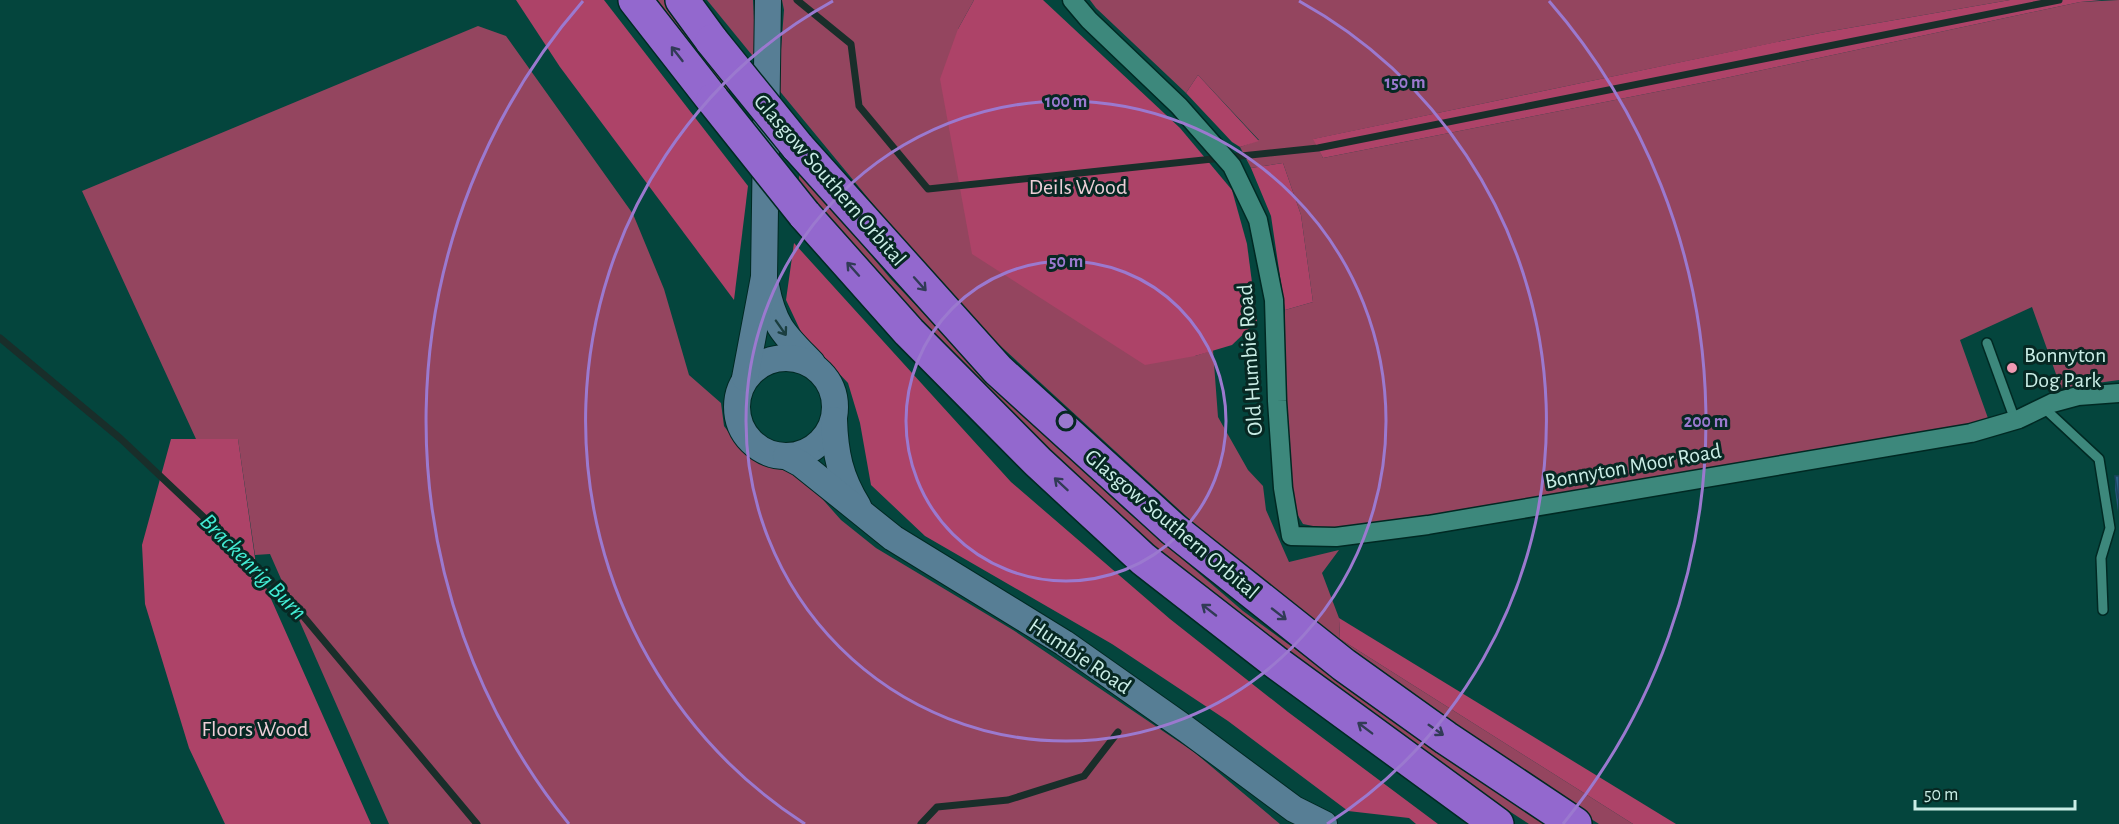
<svg xmlns="http://www.w3.org/2000/svg" width="2119" height="824" viewBox="0 0 2119 824" font-family="'Alegreya Sans',sans-serif">
	<style>
		.green { fill: #94455f }
		.forest { fill: #ad4368 }
		.lines { fill: none; stroke-linecap: round; stroke-linejoin: round }
		.stream { stroke: #192e2a; stroke-width: 7 }
		.lane-casing { stroke: #002923; stroke-width: 12 }
		.street-casing { stroke: #002923; stroke-width: 21 }
		.secondary-casing { stroke: #002923; stroke-width: 28 }
		.highway-casing { stroke: #002923; stroke-width: 36 }
		.lane { stroke: #3d887c; stroke-width: 9 }
		.street { stroke: #3d887c; stroke-width: 18 }
		.secondary { stroke: #577e95; stroke-width: 26 }
		.highway { stroke: #9368ce; stroke-width: 33 }
		.highway-bridge-casing { stroke: #002923; stroke-width: 36; stroke-linecap: butt }
		.highway-bridge { stroke: #9368ce; stroke-width: 33 }
		.wall { fill: #225374 }
		.building { fill: #286187; stroke: #1c445e; stroke-width: 1.5 }
		.oneway { stroke: #313b56 }
		.oneway2 { stroke: #1b3e40 }
		.ring { fill: none; stroke: #9b79cf; stroke-width: 3 }
		.poi-dot { fill: #f19ab3; stroke: #072823; stroke-width: 2 }
		.labels { text-anchor: middle; dominant-baseline: central; stroke-width: 6; stroke-linejoin: round; paint-order: stroke }
		.street-label { font-size: 22px; fill: #caede6; stroke: #072823 }
		.park-label { font-size: 22px; fill: #edcfd7; stroke: #072823 }
		.poi-label { font-size: 22px; fill: #caede6; stroke: #072823; text-anchor: start }
		.water-label { font-size: 24px; font-style: italic; fill: #43ebd4; stroke: #072823 }
		.centre { fill: #9b79cf; stroke: #072823; stroke-width: 3 }
		.ring-label { font-size: 18px; text-anchor: middle; font-weight: bold; fill: #9b79cf; stroke: #072823; stroke-width: 6; stroke-linejoin: round; paint-order: stroke }
	</style>
	<rect width="100%" height="100%" fill="#04453d"/>
	<!-- green -->
	<g class="green">
		<polygon points="650,0 665,0 730,87 726,98"/>
		<polygon points="707,0 753,0 756,60"/>
		<polygon points="782,0 974,0 958,29 1195,356 1213,350 1218,417 1248,470 1263,486 1266,510 1289,562 1339,550 1322,573 1339,618 1340,639 1633,824 1599,824 1508,766 1370,674 1223,550 958,307 778,89 784,10"/>
		<polygon points="1090,0 2010,0 1820,33 1314,139 1323,158 1716,80 2080,2 2119,0 2119,380 2061,388 2032,307 1960,340 1989,421 1442,519 1402,519 1328,529 1303,524 1294,509 1282,329 1285,310 1313,302 1301,215 1283,163 1251,168 1240,147 1259,140 1198,75 1186,93 1096,8"/>
		<polygon points="478,26 506,36 633,214 664,289 689,375 721,403 724,426 741,449 768,465 795,474 810,485 841,520 876,548 1013,630 1194,752 1280,824 389,824 270,554 255,555 238,439 196,439 82,191"/>
		<polygon points="800,171 890,278 981,374 1124,509 1243,611 1414,736 1545,824 1529,824 1426,757 1183,572 1020,425 945,348 798,184"/>
	</g>
	<!-- forest -->
	<g class="forest">
		<polygon points="516,0 604,0 748,186 734,300 560,67"/>
		<polygon points="974,0 1043,0 1180,128 1232,190 1247,244 1257,321 1232,345 1195,356 1145,365 972,254 940,79 958,29"/>
		<polygon points="2010,0 2102,0 2080,2 1716,80 1323,158 1313,139 1820,33"/>
		<polygon points="1198,75 1259,141 1240,147 1232,142 1186,93"/>
		<polygon points="1283,163 1301,215 1313,302 1285,310 1271,216 1251,168"/>
		<polygon points="794,243 1011,482 1170,619 1288,712 1438,824 1416,824 1409,818 1348,811 1228,721 1112,644 925,536 871,485 860,423 848,383 802,334 786,300"/>
		<polygon points="171,439 238,439 256,565 371,824 225,824 189,748 145,604 142,545"/>
		<polygon points="1339,618 1676,824 1633,824 1340,639"/>
	</g>
	<g class="lines">
		<!-- stream -->
		<g class="stream">
			<polyline points="797,0 851,44 859,106 928,189 1318,148 2059,0"/>
			<polyline points="0,338 121,439 283,592 477,824"/>
			<polyline points="921,824 937,807 1008,800 1084,776 1118,732"/>
		</g>
		<defs>
			<g id="lane">
				<polyline points="1987,343 2015,420"/>
				<polyline points="2043,407 2099,459 2110,528 2101,558 2103,610"/>
			</g>
			<polyline id="street" points="1072,0 1089,20 1179,106 1232,166 1258,220 1274,300 1277,401 1283,488 1291,536 1336,537 1428,525 1971,433 2019,419 2052,403 2078,396 2119,393"/>
			<g id="secondary">
				<path d="M766 286C774 327 785 335 812 363"/>
				<circle cx="786" cy="407" r="49"/>
				<polyline points="745,378 764,277 768,0"/>
				<path d="M834 420C835 453 840 477 858 506"/>
				<polyline points="786,456 801,464 893,538 1064,643 1186,729 1294,809 1324,824"/>
			</g>
			<g id="highway">
				<polyline points="635,0 713,100"/>
				<polyline points="682,0 712,41"/>
				<polyline points="797,146 998,370 1173,529 1344,665 1446,738 1575,824"/>
				<polyline points="804,214 909,332 1038,462 1143,559 1274,661 1497,824"/>
			</g>
		</defs>
		<!-- lane casing -->
		<use href="#lane" class="lane-casing"/>
		<!-- street casing -->
		<use href="#street" class="street-casing"/>
		<!-- secondary casing -->
		<use href="#secondary" class="secondary-casing"/>
		<!-- highway casing -->
		<use href="#highway" class="highway-casing"/>
		<!-- lane -->
		<use href="#lane" class="lane"/>
		<!-- street -->
		<use href="#street" class="street"/>
		<!-- secondary -->
		<use href="#secondary" class="secondary"/>
		<!-- highway -->
		<use href="#highway" class="highway"/>
		<defs>
			<g id="highway-bridge">
				<polyline points="712,41 797,146"/>
				<polyline points="713,100 804,214"/>
			</g>
		</defs>
		<!-- highway-bridge casing -->
		<use href="#highway-bridge" class="highway-bridge-casing"/>
		<!-- highway-bridge -->
		<use href="#highway-bridge" class="highway-bridge"/>
	</g>
	<!-- wall -->
	<polygon class="wall" points="2115,476 2119,476 2118,512 2115,490"/>
	<!-- building -->
	<polygon class="building" points="2115,476 2119,476 2119,498 2118,498"/>
	<!-- one-way arrows -->
	<defs><path id="oneway-shaft" d="M-6 0H5M1.5-3L5.5 0L1.5 3" fill="none" stroke-width="1.6" stroke-linecap="round" stroke-linejoin="round" transform="scale(1.5)"/></defs>
	<g class="oneway">
		<use href="#oneway-shaft" transform="translate(677 54) rotate(-128)"/>
		<use href="#oneway-shaft" transform="translate(853 269) rotate(-132)"/>
		<use href="#oneway-shaft" transform="translate(920 284) rotate(48)"/>
		<use href="#oneway-shaft" transform="translate(1061 484) rotate(-137)"/>
		<use href="#oneway-shaft" transform="translate(1209 610) rotate(-142)"/>
		<use href="#oneway-shaft" transform="translate(1279 614) rotate(38)"/>
		<use href="#oneway-shaft" transform="translate(1365 728) rotate(-143)"/>
		<use href="#oneway-shaft" transform="translate(1436 730) rotate(35)"/>
	</g>
	<use class="oneway2" href="#oneway-shaft" transform="translate(781 328) rotate(55)"/>
	<!-- distance rings -->
	<g class="ring">
		<circle cx="1066" cy="421" r="160"/>
		<circle cx="1066" cy="421" r="320"/>
		<path d="M805 824A480 480 0 0 1 833 1M1299 1A480 480 0 0 1 1327 824"/>
		<path d="M569 824A640 640 0 0 1 583 1M1549 1A640 640 0 0 1 1563 824"/>
	</g>
	<!-- markers -->
	<circle class="poi-dot" cx="2012" cy="368" r="6"/>
	<g class="labels">
		<!-- street labels -->
		<g class="street-label">
			<text transform="translate(830 180) rotate(49)">Glasgow Southern Orbital</text>
			<text transform="translate(1250 360) rotate(-94)">Old Humbie Road</text>
			<text transform="translate(1633 466) rotate(-10)">Bonnyton Moor Road</text>
			<text transform="translate(1172 524) rotate(40)">Glasgow Southern Orbital</text>
			<text transform="translate(1080 656) rotate(34)">Humbie Road</text>
		</g>
		<!-- park labels -->
		<g class="park-label">
			<text x="1078" y="187">Deils Wood</text>
			<text x="255" y="729">Floors Wood</text>
		</g>
		<!-- poi labels -->
		<g class="poi-label">
			<text x="2024" y="355">Bonnyton<tspan x="2024" dy="25">Dog Park</tspan></text>
		</g>
		<!-- water labels -->
		<g class="water-label">
			<text transform="translate(253 567) rotate(45)">Brackenrig Burn</text>
		</g>
	</g>
	<circle cx="1066" cy="421" r="9" class="centre"/>
	<g class="ring-label">
		<text x="1405" y="88">150 m</text>
		<text x="1066" y="107">100 m</text>
		<text x="1066" y="267">50 m</text>
		<text x="1706" y="427">200 m</text>
	</g>
	<!-- scale -->
	<path d="M1915 800v9h160v-9" fill="none" stroke="#caede6" stroke-width="3"/>
	<text x="1924" y="800" font-size="18" fill="#caede6" stroke="#072823" stroke-width="4.5" paint-order="stroke">50 m</text>
</svg>
